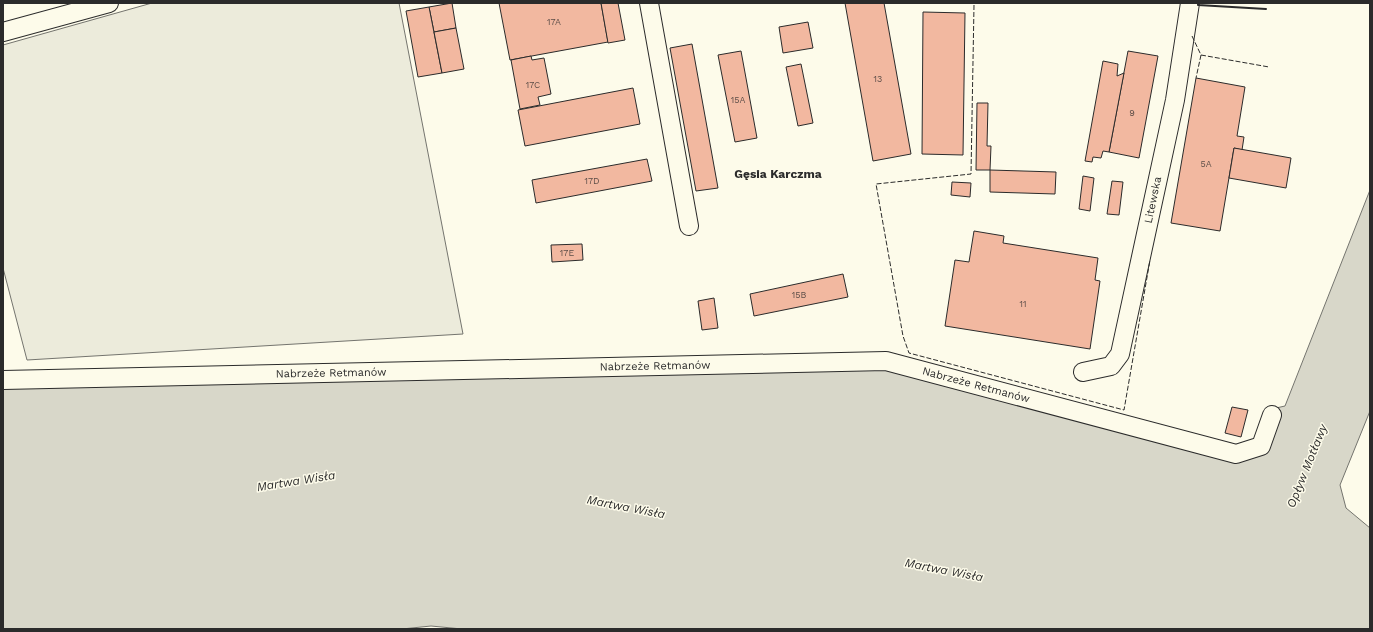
<svg xmlns="http://www.w3.org/2000/svg" width="1373" height="632" viewBox="0 0 1373 632" font-family="'Work Sans',sans-serif">
	<style>
		.green { fill: #ecebdb; stroke: #74746e }
		.water { fill: #d8d7c9; stroke: #74746e }
		.building { fill: #f2b8a0; stroke: #2b2b2b }
		.lines { fill: none; stroke-linecap: round; stroke-linejoin: round }
		.minor-casing { stroke: #2b2b2b; stroke-width: 20 }
		.minor { stroke: #fdfbea; stroke-width: 18 }
		.fence { stroke: #2b2b2b; stroke-width: 1; stroke-dasharray: 5 2; stroke-linecap: butt }
		.wall { stroke: #2b2b2b; stroke-width: 2 }
		.labels { text-anchor: middle; dominant-baseline: central; stroke-width: 3; stroke-linejoin: round; paint-order: stroke }
		.number-label { font-size: 9px; fill: #5d4e48 }
		.street-label { font-size: 11px; fill: #2b2b2b; stroke: #fdfbea }
		.neighbourhood-label { font-size: 12px; font-weight: bold; fill: #2b2b2b; stroke: #fdfbea }
		.water-label { font-size: 12px; font-style: italic; fill: #2b2b2b; stroke: #fdfbea }
	</style>
	<rect width="100%" height="100%" fill="#fdfbea"/>
	<!-- green -->
	<polygon class="green" points="152,3 399,3 463,334 27,360 3,268 3,45"/>
	<!-- water -->
	<polygon class="water" points="1370,190 1370,411 1340,485 1346,508 1370,528 1370,629 462,629 431,626 402,629 3,629 3,384 886,363 1237,457 1264,448 1276,408 1285,406"/>
	<!-- building -->
	<g class="building">
		<polygon points="452,3 456,28 434,32 429,7"/>
		<polygon points="499,3 601,3 608,42 510,60"/>
		<polygon points="601,3 618,3 625,40 608,43"/>
		<polygon points="845,3 884,3 911,154 873,161"/>
		<polygon points="429,7 442,73 418,77 406,11"/>
		<polygon points="923,12 965,13 963,155 922,154"/>
		<polygon points="808,22 813,48 783,53 779,27"/>
		<polygon points="456,28 464,69 442,73 434,32"/>
		<polygon points="692,44 718,188 696,191 670,48"/>
		<polygon points="741,51 757,138 735,142 718,55"/>
		<polygon points="1128,51 1158,56 1139,158 1109,152"/>
		<polygon points="531,56 532,60 544,58 551,94 538,97 540,105 520,109 511,60"/>
		<polygon points="1103,61 1118,64 1117,76 1124,73 1109,152 1103,151 1101,158 1093,157 1092,162 1085,161"/>
		<polygon points="801,64 813,123 798,126 786,67"/>
		<polygon points="1196,78 1245,87 1237,136 1244,137 1242,150 1234,148 1220,231 1171,223"/>
		<polygon points="633,88 640,124 525,146 518,110"/>
		<polygon points="977,103 988,103 987,146 991,146 990,170 976,170"/>
		<polygon points="1234,148 1291,158 1286,188 1229,178"/>
		<polygon points="647,159 652,181 536,203 532,180"/>
		<polygon points="990,170 1056,172 1055,194 990,192"/>
		<polygon points="1083,176 1094,178 1090,211 1079,209"/>
		<polygon points="1112,181 1123,182 1119,215 1107,214"/>
		<polygon points="952,182 971,183 970,197 951,195"/>
		<polygon points="974,231 1004,236 1003,243 1098,258 1095,280 1100,281 1090,349 945,326 955,260 969,262"/>
		<polygon points="582,244 583,260 552,262 551,245"/>
		<polygon points="843,274 848,297 754,316 750,294"/>
		<polygon points="714,298 718,328 702,330 698,301"/>
		<polygon points="1232,407 1248,410 1241,437 1225,433"/>
	</g>
	<g class="lines">
		<defs>
			<g id="minor">
				<polyline points="649,3 689,226"/>
				<polyline points="3,32 109,3"/>
				<polyline points="1083,372 1111,366 1120,354 1175,100 1190,3"/>
				<polyline points="3,380 886,361 1236,454 1261,446 1272,415"/>
			</g>
		</defs>
		<!-- minor casing -->
		<use href="#minor" class="minor-casing"/>
		<!-- minor -->
		<use href="#minor" class="minor"/>
		<!-- fence -->
		<g class="fence">
			<polyline points="3,4 5,3"/>
			<polyline points="974,5 971,174 876,184 903,336 909,353 1124,410 1150,260"/>
			<polyline points="1192,36 1201,55 1196,78"/>
			<polyline points="1201,55 1269,67"/>
		</g>
		<!-- wall -->
		<polyline class="wall" points="1198,3 1198,5 1266,9"/>
	</g>
	<g class="labels">
		<!-- number labels -->
		<g class="number-label">
			<text x="554" y="22">17A</text>
			<text x="878" y="79">13</text>
			<text x="533" y="85">17C</text>
			<text x="738" y="100">15A</text>
			<text x="1132" y="113">9</text>
			<text x="1206" y="164">5A</text>
			<text x="592" y="181">17D</text>
			<text x="567" y="253">17E</text>
			<text x="799" y="295">15B</text>
			<text x="1023" y="304">11</text>
		</g>
		<!-- street labels -->
		<g class="street-label">
			<text transform="translate(1153 200) rotate(-78)">Litewska</text>
			<text transform="translate(655 366) rotate(-1)">Nabrzeże Retmanów</text>
			<text transform="translate(331 373) rotate(-1)">Nabrzeże Retmanów</text>
			<text transform="translate(976 385) rotate(15)">Nabrzeże Retmanów</text>
		</g>
		<!-- neighbourhood labels -->
		<g class="neighbourhood-label">
			<text x="778" y="174">Gęsia Karczma</text>
		</g>
		<!-- water labels -->
		<g class="water-label">
			<text transform="translate(1307 466) rotate(-68)">Opływ Motławy</text>
			<text transform="translate(296 481) rotate(-9)">Martwa Wisła</text>
			<text transform="translate(626 507) rotate(11)">Martwa Wisła</text>
			<text transform="translate(944 570) rotate(11)">Martwa Wisła</text>
		</g>
	</g>
	<!-- border -->
	<rect width="1373" height="632" fill="none" stroke="#2b2b2b" stroke-width="8"/>
</svg>
